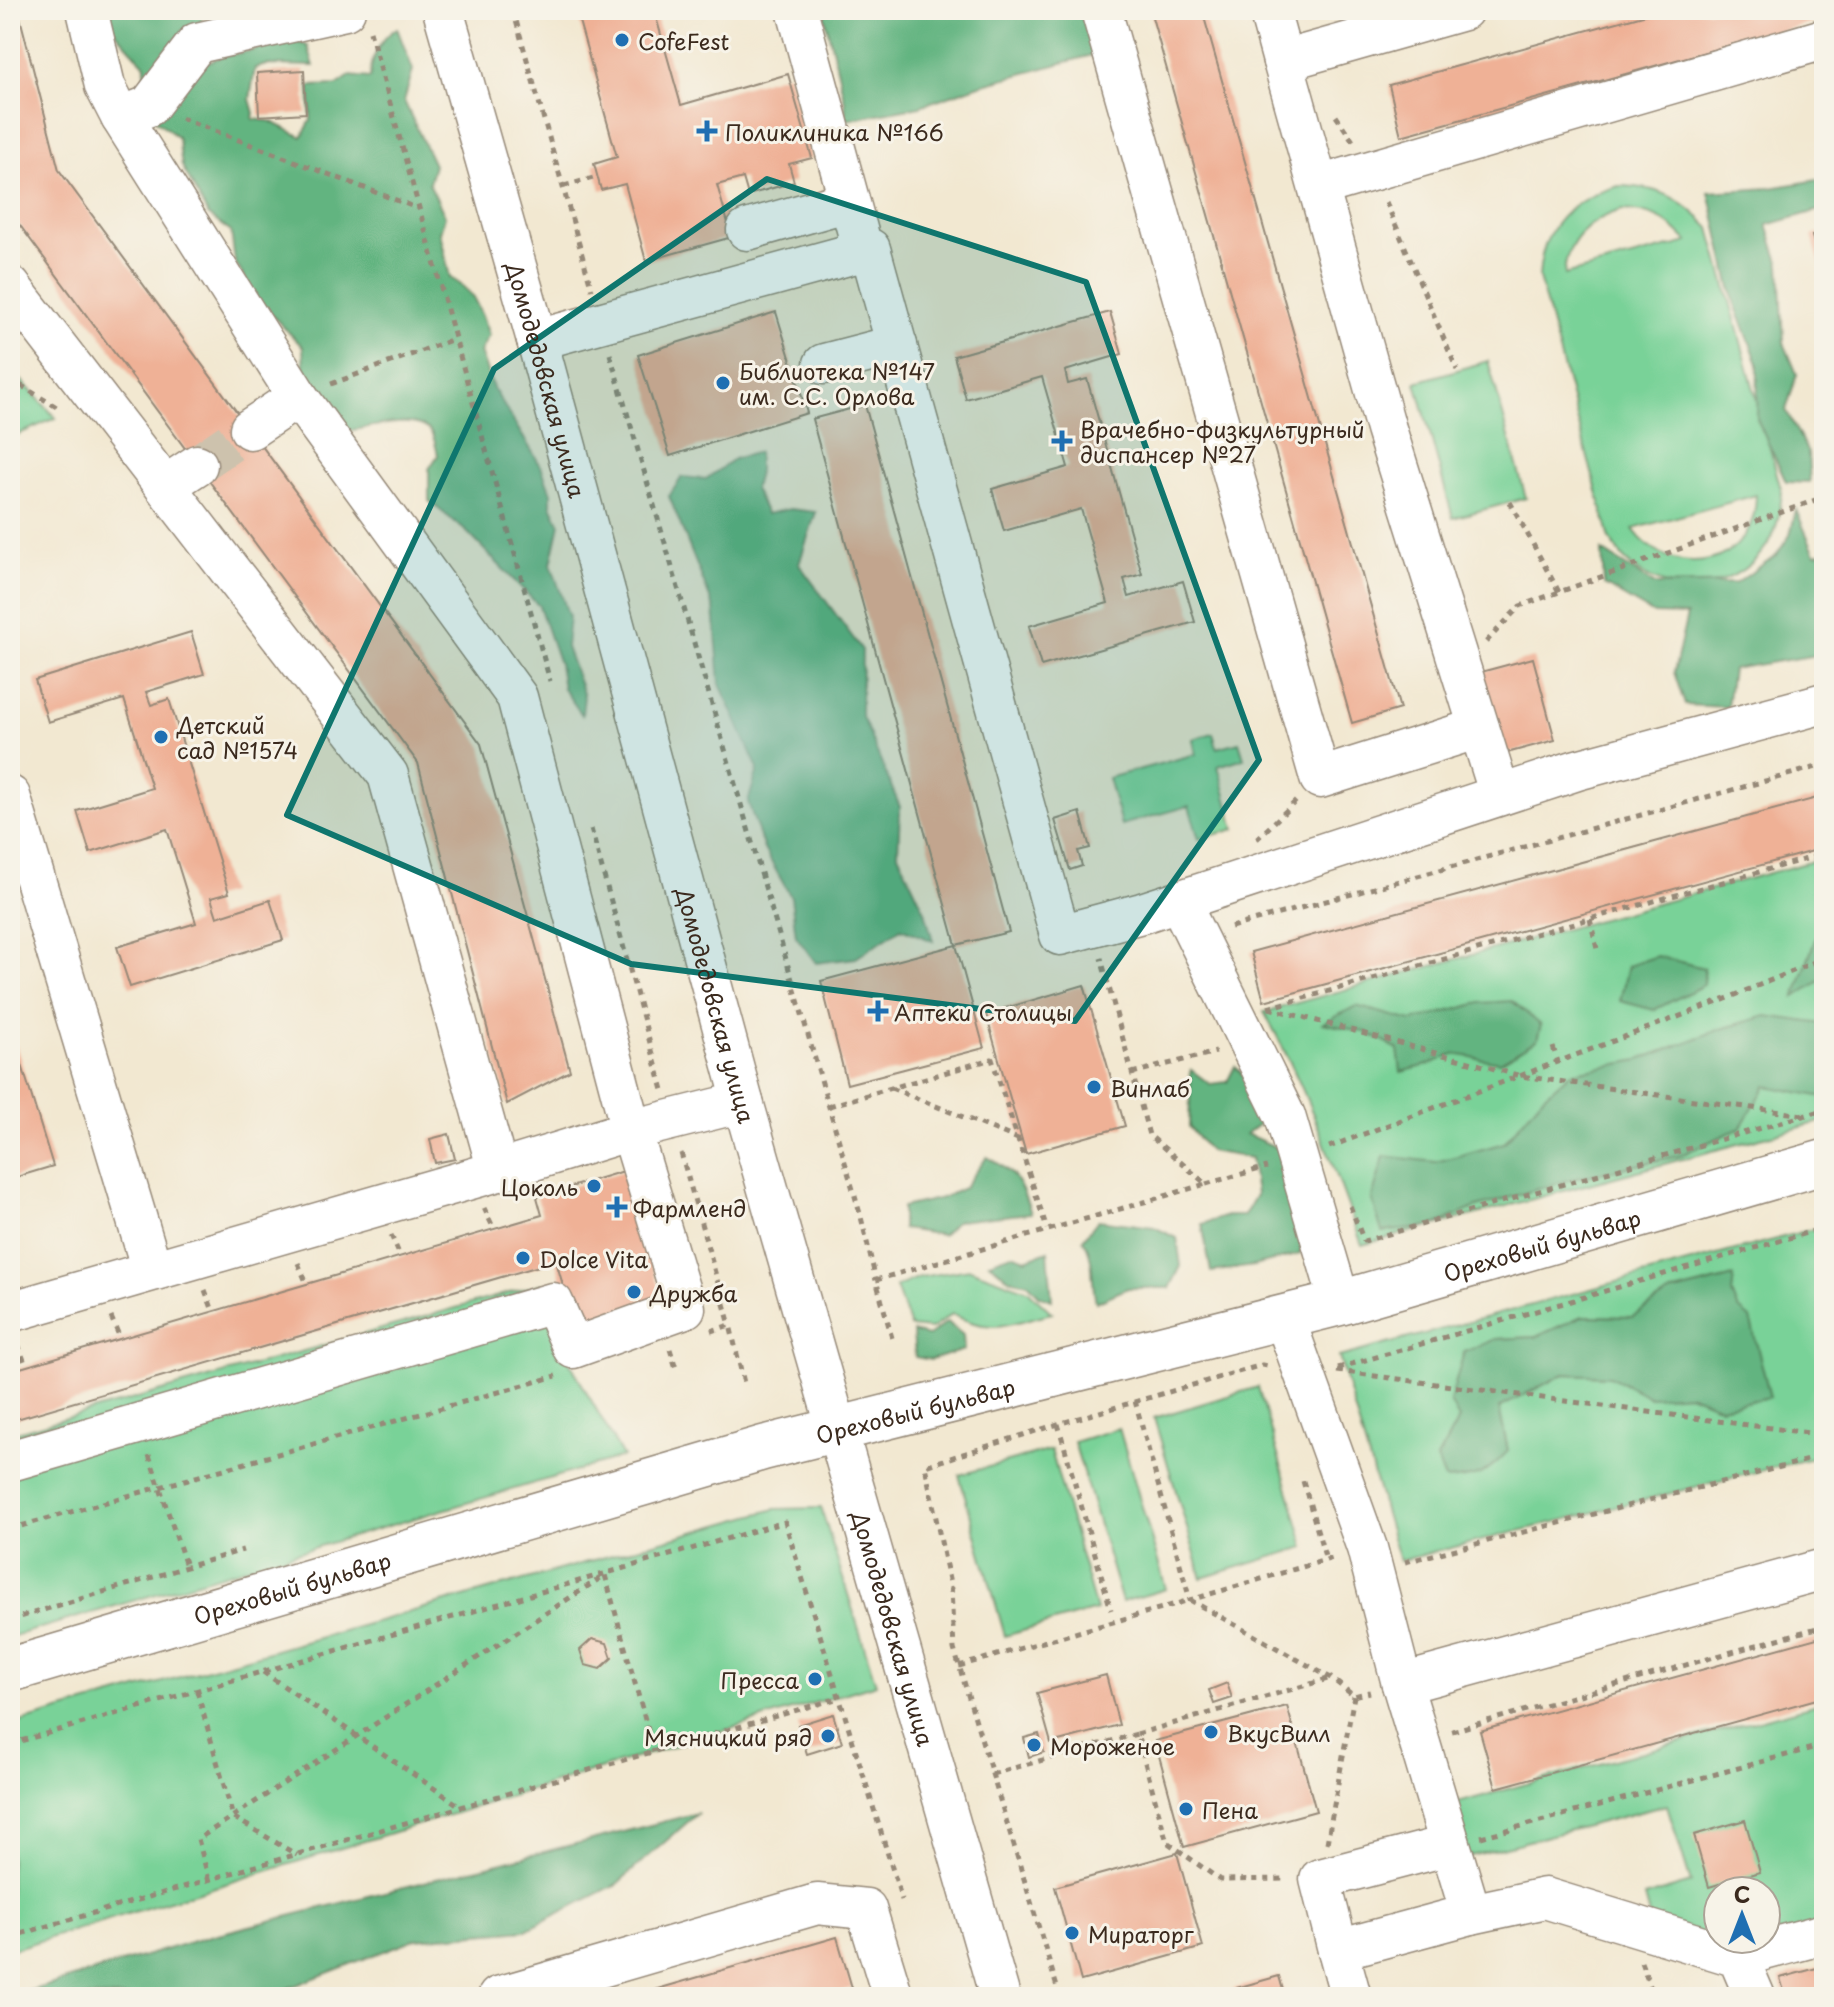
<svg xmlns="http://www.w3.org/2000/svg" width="1834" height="2007" viewBox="0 0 1834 2007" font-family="'Playpen Sans',sans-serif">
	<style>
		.green { fill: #79d298; stroke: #5a7e5b; stroke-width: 2; fill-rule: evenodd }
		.forest { fill: #62b480; stroke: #4e6f4f; stroke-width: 2 }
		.building { fill: #efb196 }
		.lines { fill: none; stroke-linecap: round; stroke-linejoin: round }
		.minor-tunnel { stroke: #cdc2ad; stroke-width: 40; stroke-dasharray: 40 20; stroke-linecap: butt }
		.minor-casing { stroke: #968978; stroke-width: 43 }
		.major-casing { stroke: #968978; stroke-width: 47 }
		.path { stroke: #968978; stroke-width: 5; stroke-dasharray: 6 6; stroke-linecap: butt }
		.minor { stroke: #fff; stroke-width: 40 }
		.major { stroke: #fff; stroke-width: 44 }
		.marked { fill: #0f766e; fill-opacity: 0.2; stroke: #0f766e; stroke-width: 6; stroke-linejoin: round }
		.poi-dot { fill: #1f6fb2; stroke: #f7f3e8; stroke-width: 3 }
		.labels { text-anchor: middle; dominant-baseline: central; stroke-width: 6; stroke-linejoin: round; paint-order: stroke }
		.poi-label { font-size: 22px; fill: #3b2a1e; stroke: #f7f3e8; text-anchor: start }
		.street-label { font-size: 22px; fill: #3b2a1e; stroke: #f7f3e8 }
	</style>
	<rect width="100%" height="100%" fill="#f7f3e8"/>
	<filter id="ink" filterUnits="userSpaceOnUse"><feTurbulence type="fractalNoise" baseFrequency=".0125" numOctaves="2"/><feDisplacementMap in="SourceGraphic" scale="16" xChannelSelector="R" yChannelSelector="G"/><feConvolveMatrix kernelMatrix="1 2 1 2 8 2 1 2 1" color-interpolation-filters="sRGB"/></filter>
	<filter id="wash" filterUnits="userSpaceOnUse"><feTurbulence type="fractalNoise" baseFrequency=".006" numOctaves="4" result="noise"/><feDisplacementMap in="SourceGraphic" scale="32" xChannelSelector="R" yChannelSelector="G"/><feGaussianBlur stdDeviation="1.8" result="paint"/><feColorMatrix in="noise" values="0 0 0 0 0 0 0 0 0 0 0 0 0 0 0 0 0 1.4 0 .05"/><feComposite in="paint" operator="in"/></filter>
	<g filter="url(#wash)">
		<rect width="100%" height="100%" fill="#f2e8d1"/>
		<!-- green -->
		<g class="green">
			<path d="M1619 186C1662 187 1680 198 1710 228L1782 493C1780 508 1779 522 1773 535 1745 591 1668 605 1624 559 1619 553 1614 545 1610 539L1539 278C1541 226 1571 199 1619 186ZM1622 210C1652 211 1668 220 1688 242L1564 275C1566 240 1590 219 1622 210ZM1756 495C1756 567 1673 585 1633 529Z"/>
			<polygon points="1488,361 1526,498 1453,518 1416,382"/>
			<polygon points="10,368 56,418 10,438"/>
			<polygon points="1213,733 1217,748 1239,742 1244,758 1218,766 1235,829 1199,839 1189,806 1121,825 1108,778 1196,754 1193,739"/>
			<path d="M1824 858V1121L1362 1245C1333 1165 1306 1086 1264 1012Z"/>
			<path d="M1824 1226V1455L1399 1561 1339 1357ZM1733 1277 1732 1293 1770 1397 1720 1407 1689 1394 1650 1397 1610 1376 1564 1374 1499 1408 1508 1451 1437 1459 1459 1419 1496 1339 1536 1337 1582 1316 1632 1317 1671 1293Z"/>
			<path d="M970 1269 1028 1290 1052 1313C1008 1323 995 1336 952 1314L931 1329 910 1327 896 1287 920 1277Z"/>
			<polygon points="541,1284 554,1334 623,1457 10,1637 10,1434"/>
			<polygon points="1258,1387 1305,1547 1202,1578 1154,1418"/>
			<polygon points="1119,1428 1166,1589 1122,1602 1074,1442"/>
			<polygon points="1051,1450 1096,1610 1005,1636 959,1475"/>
			<polygon points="821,1508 876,1684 10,1950 10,1725 775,1509"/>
			<path d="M1824 1702V1924L1738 1947 1651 1923 1644 1897 1691 1883 1667 1805 1463 1858 1450 1805ZM1718 1891H1766V1939H1718Z"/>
		</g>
		<!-- forest -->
		<g class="forest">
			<path d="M104 10H200C206 32 196 44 207 62L221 57 295 41 308 46 314 66 267 65 255 68 250 99 254 113 253 119 270 121 302 137 311 120 309 86 337 85 350 76 370 78C371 58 380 38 397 28L413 70 404 101 434 165 429 183 445 216 440 232 450 278C476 292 479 309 489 335L480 352 493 388 541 466 551 493V505L560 524 551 564 569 617 566 647 584 696 582 715 563 688 559 664 539 606 467 532 429 501V469L438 455C436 448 435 437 430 431 415 414 368 428 348 431L334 409 325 405 304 377 303 347 258 301 235 262 231 232 208 215 182 166 178 138 143 109 145 65 104 19Z"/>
			<polygon points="823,10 1085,10 1100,53 980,85 920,106 846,120 845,102"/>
			<polygon points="1824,179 1824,209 1767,225 1780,265 1784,343 1797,374 1786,410 1808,453 1810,483 1786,482 1757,419 1758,363 1734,302 1709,192 1770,188"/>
			<polygon points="758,452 758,472 754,489 766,514 790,509 816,512 799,564 862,650 861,714 900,807 898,854 925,911 933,941 901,928 856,958 816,963 796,936 791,897 764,849 748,802 758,769 720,684 714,608 669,496 682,477 706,479 734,459"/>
			<polygon points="1796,510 1815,554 1824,552 1824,654 1732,669 1727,707 1685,705 1674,672 1687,615 1654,614 1604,585 1602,551 1655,585 1737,583 1777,554 1790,535"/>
			<polygon points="1824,934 1824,978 1795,997 1816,937"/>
			<polygon points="1657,956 1704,968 1704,985 1654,1010 1620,1001 1628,966"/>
			<polygon points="1512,1001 1541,1025 1537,1040 1500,1062 1454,1054 1428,1065 1401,1072 1398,1049 1365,1032 1323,1023 1356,1006 1412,1021 1480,1003"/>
			<polygon points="1766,1016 1824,1024 1824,1097 1766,1086 1740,1128 1679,1156 1568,1180 1474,1208 1430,1227 1382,1232 1372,1199 1384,1156 1436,1162 1504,1143 1540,1100 1570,1073 1639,1060 1721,1029"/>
			<polygon points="1235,1066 1262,1096 1271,1115 1246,1134 1278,1148 1308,1227 1300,1254 1254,1266 1211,1272 1202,1224 1227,1216 1244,1216 1256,1195 1251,1158 1209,1151 1189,1127 1191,1070 1210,1084 1227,1082"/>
			<path d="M987 1157C1015 1171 1021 1184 1031 1213L957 1221 942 1235 902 1229V1207L942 1198 964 1188Z"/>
			<path d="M1098 1220 1154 1227 1177 1238 1181 1266 1170 1288H1128L1096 1302C1090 1278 1096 1260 1083 1239Z"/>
			<polygon points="1048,1251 1052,1300 1040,1296 1028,1283 1009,1279 989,1262 1012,1254 1026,1259"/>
			<path d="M1734 1277 1732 1293 1738 1308 1750 1318 1770 1397 1720 1407 1689 1394 1650 1397 1610 1376 1564 1374 1499 1408 1508 1451C1485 1475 1478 1478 1445 1480L1437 1459 1459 1419 1450 1402 1464 1352 1496 1339 1536 1337 1582 1316 1632 1317 1671 1293Z"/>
			<polygon points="947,1322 963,1335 964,1350 931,1360 915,1357 913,1332 928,1336"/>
			<polygon points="698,1813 617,1884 526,1930 415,1939 286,1989 236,1997 10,1997 210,1936"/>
		</g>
		<g id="blocks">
			<!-- building -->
			<g class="building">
				<polygon points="10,10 18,10 59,170 481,744 570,1071 507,1104 418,763 10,212"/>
				<polygon points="618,10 654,10 681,105 788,74 812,158 789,164 794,182 748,195 743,178 717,185 732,237 646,261 625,184 601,190 594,164 617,157 579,21"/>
				<polygon points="1150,10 1202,10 1400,709 1352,723"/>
				<polygon points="1661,10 1824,10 1824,19 1401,136 1389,85"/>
				<polygon points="304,70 306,113 259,116 257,73"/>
				<polygon points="1824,232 1824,274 1823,274 1812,236"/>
				<polygon points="776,312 807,413 670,456 638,355"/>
				<polygon points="1110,312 1122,354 1065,371 1068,384 1087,379 1142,574 1124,579 1129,597 1183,581 1195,622 1041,666 1029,626 1108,603 1081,509 1004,531 992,489 1068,467 1042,377 966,399 954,356"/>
				<polygon points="1824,382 1824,412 1823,412 1815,384"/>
				<polygon points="865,405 1009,932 956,945 812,419"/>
				<polygon points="191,632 204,674 146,692 151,705 169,699 229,893 211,898 217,917 270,900 283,940 130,987 117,947 196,923 167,829 90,853 77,811 152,788 124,699 48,722 35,680"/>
				<polygon points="1533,658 1555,740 1503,754 1481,672"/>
				<polygon points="1824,796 1824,848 1264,1001 1251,952"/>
				<polygon points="1080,812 1090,848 1078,851 1082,866 1070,870 1055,820"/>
				<polygon points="956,945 984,1048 847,1084 821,981"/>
				<polygon points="1084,985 1125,1126 1026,1154 986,1014"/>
				<polygon points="10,1026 53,1166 10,1179"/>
				<polygon points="449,1134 455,1159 435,1163 430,1139"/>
				<polygon points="624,1171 663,1302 575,1327 556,1261 10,1421 10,1371 542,1215 537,1197"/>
				<polygon points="1824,1636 1824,1697 1496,1788 1480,1731"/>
				<polygon points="592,1639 607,1643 612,1658 600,1669 585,1665 580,1650"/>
				<polygon points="1106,1675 1119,1725 1051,1743 1037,1693"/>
				<polygon points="1227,1683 1232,1698 1214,1704 1209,1690"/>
				<polygon points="1287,1706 1316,1811 1184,1847 1155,1741"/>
				<polygon points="833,1714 842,1743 807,1754 798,1725"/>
				<polygon points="1039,1734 1044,1752 1029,1757 1024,1738"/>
				<polygon points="1745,1820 1760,1872 1709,1887 1694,1835"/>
				<polygon points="1177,1853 1203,1947 1081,1981 1055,1887"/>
				<polygon points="837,1937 852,1988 820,1997 630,1997"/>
				<polygon points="1824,1966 1824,1997 1786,1997 1780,1978"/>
				<polygon points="1279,1976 1285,1997 1235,1997 1233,1989"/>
			</g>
		</g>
	</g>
	<g filter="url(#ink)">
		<use href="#blocks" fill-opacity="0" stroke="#968978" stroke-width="2"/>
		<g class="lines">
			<!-- minor-tunnel -->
			<polyline class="minor-tunnel" points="197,465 250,429"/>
			<defs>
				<g id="minor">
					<path id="s1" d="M443 10 537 340 743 1102 1000 1997"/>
					<polyline points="797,10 863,251"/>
					<polyline points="1101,10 1320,778 1479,728"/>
					<polyline points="1269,10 1283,61"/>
					<polyline points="1463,10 1283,61 1386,429 1500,795"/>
					<polyline points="121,117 149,106 197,43 345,10"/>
					<polyline points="1319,186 1824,39"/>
					<polyline points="747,230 849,201"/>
					<polyline points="10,286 388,775 498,1171"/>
					<polyline points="537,340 870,249 1060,935 1142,913 1577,770 1824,703"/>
					<polyline points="824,364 897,345"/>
					<polyline points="250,429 298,397"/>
					<polyline points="165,486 197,465"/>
					<polyline points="10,796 152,1270"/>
					<polyline points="1179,901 1285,1116 1340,1303"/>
					<polyline points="10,1312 498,1171 631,1130 517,697 298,397 121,117 105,86 87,10"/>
					<polyline points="1284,1317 1367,1548 1402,1684 1824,1569"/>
					<polyline points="10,1461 553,1303 573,1348 685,1308 631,1130 743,1102"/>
					<polyline points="1471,1914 1545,1898 1738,1957 1755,1997"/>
					<polyline points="1338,1950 1320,1879 1450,1845"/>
					<polyline points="1738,1957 1824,1934"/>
					<polyline points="498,1997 817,1904 866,1909 893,1997"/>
					<polyline points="1351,1997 1338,1950 1471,1914 1402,1684"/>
				</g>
				<g id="major">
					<path id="s2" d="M10 1670 763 1448 1340 1303 1824 1162"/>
				</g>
			</defs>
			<!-- minor casing -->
			<use href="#minor" class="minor-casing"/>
			<!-- major casing -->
			<use href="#major" class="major-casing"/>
			<!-- path -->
			<g class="path">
				<polyline points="513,10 592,290"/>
				<polyline points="370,31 550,681"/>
				<polyline points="1336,116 1353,141"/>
				<polyline points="181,118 417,208"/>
				<polyline points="564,186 597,177"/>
				<polyline points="1386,202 1457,370"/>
				<polyline points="610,354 861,1217 876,1280"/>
				<polyline points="10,379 60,409"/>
				<polyline points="331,384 454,339"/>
				<polyline points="1510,502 1559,592"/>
				<polyline points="1486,642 1520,606 1824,497"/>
				<polyline points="591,829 663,1090"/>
				<polyline points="1257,839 1296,801"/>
				<polyline points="1590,919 1597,949"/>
				<polyline points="1231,927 1824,765"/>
				<polyline points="1268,1008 1824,854"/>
				<polyline points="1269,1008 1521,1076 1803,1115"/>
				<polyline points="1553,1047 1558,1062"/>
				<polyline points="1132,1073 1216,1052"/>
				<polyline points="891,1088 1018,1139"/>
				<polyline points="829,1106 992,1059 1047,1229"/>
				<polyline points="1329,1147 1726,999 1824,958"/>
				<polyline points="681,1153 730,1325"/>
				<polyline points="1206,1184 1267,1167"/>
				<polyline points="1350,1206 1364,1241 1824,1110"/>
				<polyline points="484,1208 494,1229"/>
				<polyline points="1814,1231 1824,1264"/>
				<polyline points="391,1235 400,1256"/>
				<polyline points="298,1263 307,1284"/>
				<polyline points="205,1290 213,1311"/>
				<polyline points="111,1317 120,1338"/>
				<polyline points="711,1331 730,1325 744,1383"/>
				<polyline points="892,1338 876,1280 1206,1184 1149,1135 1101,958"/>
				<polyline points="18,1344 26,1366"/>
				<polyline points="670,1349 676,1368"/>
				<polyline points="1338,1368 1824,1228"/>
				<polyline points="1337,1371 1824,1435"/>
				<polyline points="1135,1401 1190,1600 1336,1557"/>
				<polyline points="1058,1424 1111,1610"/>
				<polyline points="149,1455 186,1566"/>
				<polyline points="1303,1481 1326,1560"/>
				<polyline points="10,1529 556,1376"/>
				<polyline points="1405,1562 1824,1456"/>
				<polyline points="10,1620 243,1550"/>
				<polyline points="959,1666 1190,1600 1331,1678 1354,1696 1370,1692"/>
				<polyline points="263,1672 463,1808"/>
				<polyline points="197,1691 233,1817 297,1855"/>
				<polyline points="1452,1731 1824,1626"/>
				<polyline points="1137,1734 1331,1678"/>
				<polyline points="10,1744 785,1522 902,1900"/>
				<polyline points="992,1774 1137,1734 1167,1842 1220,1880 1287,1879"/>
				<polyline points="1481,1837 1824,1745"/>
				<polyline points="1327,1843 1354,1696"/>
				<polyline points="209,1880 198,1839 605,1575 654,1752"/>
				<polyline points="10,1937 839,1698"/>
				<polyline points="1641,1962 1654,1997"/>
				<polyline points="1060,1997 954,1649 951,1589 925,1466 1058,1424 1262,1365 1267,1366"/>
			</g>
			<!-- minor -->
			<use href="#minor" class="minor"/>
			<!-- major -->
			<use href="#major" class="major"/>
		</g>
	</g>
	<!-- marked area -->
	<path class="marked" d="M767 179 1086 282 1259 760 1075 1021 631 964 287 815 494 369Z"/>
	<!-- markers -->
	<g class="poi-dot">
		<circle cx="622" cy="40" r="8"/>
		<path d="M703 119h8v8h8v8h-8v8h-8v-8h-8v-8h8z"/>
		<circle cx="723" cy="383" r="8"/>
		<path d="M1058 429h8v8h8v8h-8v8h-8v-8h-8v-8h8z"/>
		<circle cx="161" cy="737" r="8"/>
		<path d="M874 999h8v8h8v8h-8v8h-8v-8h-8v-8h8z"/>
		<circle cx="1094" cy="1087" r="8"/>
		<circle cx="594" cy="1186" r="8"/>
		<path d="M613 1195h8v8h8v8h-8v8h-8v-8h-8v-8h8z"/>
		<circle cx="523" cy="1258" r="8"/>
		<circle cx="634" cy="1292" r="8"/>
		<circle cx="815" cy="1679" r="8"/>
		<circle cx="1211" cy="1732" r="8"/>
		<circle cx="828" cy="1736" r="8"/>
		<circle cx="1034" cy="1745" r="8"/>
		<circle cx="1186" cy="1809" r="8"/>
		<circle cx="1072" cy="1933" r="8"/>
	</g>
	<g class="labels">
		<!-- poi labels -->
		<g class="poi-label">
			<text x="638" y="40">CofeFest</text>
			<text x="725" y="131">Поликлиника №166</text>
			<text x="739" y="370">Библиотека №147<tspan x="739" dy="25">им. С.С. Орлова</tspan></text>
			<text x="1080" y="428">Врачебно-физкультурный<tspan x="1080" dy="25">диспансер №27</tspan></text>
			<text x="177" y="724">Детский<tspan x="177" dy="25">сад №1574</tspan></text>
			<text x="894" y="1011">Аптеки Столицы</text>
			<text x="1110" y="1087">Винлаб</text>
			<text x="578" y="1186" text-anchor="end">Цоколь</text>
			<text x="633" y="1207">Фармленд</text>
			<text x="539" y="1258">Dolce Vita</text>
			<text x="650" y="1292">Дружба</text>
			<text x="799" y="1679" text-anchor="end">Пресса</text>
			<text x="1227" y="1732">ВкусВилл</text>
			<text x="812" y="1736" text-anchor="end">Мясницкий ряд</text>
			<text x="1050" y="1745">Мороженое</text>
			<text x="1202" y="1809">Пена</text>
			<text x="1088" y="1933">Мираторг</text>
		</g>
		<!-- street labels -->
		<g class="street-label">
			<text stroke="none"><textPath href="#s1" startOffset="384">Домодедовская улица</textPath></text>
			<text stroke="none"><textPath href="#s1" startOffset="1032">Домодедовская улица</textPath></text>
			<text stroke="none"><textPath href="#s2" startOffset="1590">Ореховый бульвар</textPath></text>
			<text stroke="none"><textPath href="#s2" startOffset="942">Ореховый бульвар</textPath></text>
			<text stroke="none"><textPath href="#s2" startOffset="294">Ореховый бульвар</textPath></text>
			<text stroke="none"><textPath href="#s1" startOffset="1680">Домодедовская улица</textPath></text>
		</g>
	</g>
	<!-- margin -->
	<rect width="1834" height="2007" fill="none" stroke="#f7f3e8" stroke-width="40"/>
	<!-- north arrow -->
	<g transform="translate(1742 1915)"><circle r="38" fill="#f7f3e8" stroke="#aca397" stroke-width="2"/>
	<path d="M0-6L14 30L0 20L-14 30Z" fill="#1f6fb2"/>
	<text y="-12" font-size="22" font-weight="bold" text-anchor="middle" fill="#3b2a1e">С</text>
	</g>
</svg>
